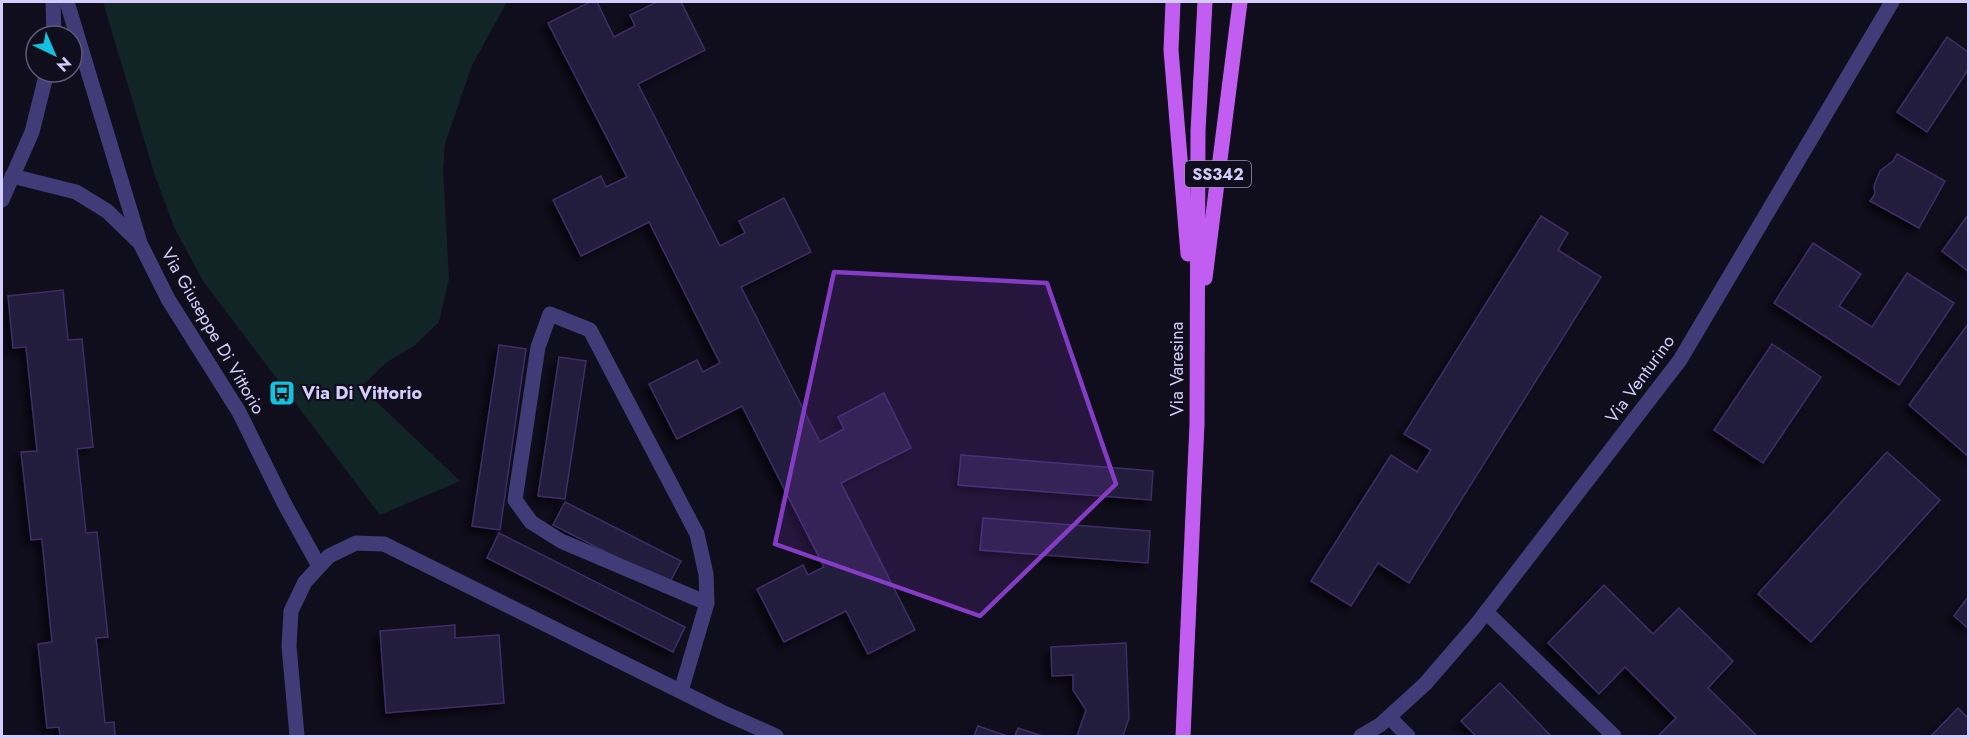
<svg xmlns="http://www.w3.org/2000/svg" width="1970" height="738" viewBox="0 0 1970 738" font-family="Jost,sans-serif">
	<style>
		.green { fill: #112526 }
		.building { fill: #231b3c; stroke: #3c2f66; stroke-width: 1.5; filter: url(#shadow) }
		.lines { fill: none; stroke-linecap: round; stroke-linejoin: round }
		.service { stroke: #413c77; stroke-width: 15 }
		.minor { stroke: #413c77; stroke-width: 15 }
		.primary { stroke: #c15ef1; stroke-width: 15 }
		.marked { fill: #843cc5; fill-opacity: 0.2; stroke: #843cc5; stroke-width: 4.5; stroke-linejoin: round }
		.labels { text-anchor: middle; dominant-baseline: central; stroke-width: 4.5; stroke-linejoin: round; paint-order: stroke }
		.shield { fill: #100d1c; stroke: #9993b8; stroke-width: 1.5 }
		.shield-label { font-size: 16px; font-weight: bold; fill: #d4cdfb }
		.street-label { font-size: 18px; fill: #d4cdfb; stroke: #100d1c }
		.poi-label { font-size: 18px; font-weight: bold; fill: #d4cdfb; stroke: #100d1c; text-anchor: start }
	</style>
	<defs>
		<filter id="shadow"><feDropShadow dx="-5.5" dy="5.5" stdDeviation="3" flood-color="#0009"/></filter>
	</defs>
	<rect width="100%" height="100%" fill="#100d1c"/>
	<!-- green -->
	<polygon class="green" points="103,2 507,2 472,65 445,144 443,169 449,279 439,322 414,346 387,362 361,387 460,481 380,515 203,281 175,229 155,176"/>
	<!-- building -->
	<g class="building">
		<polygon points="590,2 597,2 614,37 635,26 630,15 657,2 681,2 705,50 638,84 720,246 745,233 739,221 784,198 811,252 741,287 820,442 844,429 838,417 884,393 911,448 841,483 915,630 868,654 846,611 784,642 757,589 803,565 808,575 824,567 742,406 677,439 649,384 697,360 703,372 720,363 649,222 581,256 553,200 601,176 606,187 627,177 548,23"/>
		<polygon points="1947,37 1968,52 1968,70 1927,132 1897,112"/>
		<polygon points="1897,154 1945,181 1919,228 1870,201 1875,194 1874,186 1880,171 1893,161"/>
		<polygon points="1968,215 1968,271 1942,251"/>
		<polygon points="1541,216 1568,233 1558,250 1601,277 1409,583 1378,563 1351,606 1311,581 1391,455 1417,472 1431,450 1404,434"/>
		<polygon points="1813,243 1861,274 1839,306 1872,327 1907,273 1954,303 1899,385 1774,303"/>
		<polygon points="63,290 68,340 82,339 93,447 77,449 86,533 97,532 108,637 96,638 105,723 114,722 115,736 60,736 59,727 47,728 38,644 52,642 42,539 31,540 21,452 37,451 26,347 13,348 8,296"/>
		<polygon points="1968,324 1968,456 1909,405"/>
		<polygon points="1772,344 1821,377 1763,463 1714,430"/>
		<polygon points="499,345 526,349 500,530 472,526"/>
		<polygon points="559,357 586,361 565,499 538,496"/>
		<polygon points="1887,452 1940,500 1811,642 1758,594"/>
		<polygon points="961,455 1153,471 1151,500 958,485"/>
		<polygon points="565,502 681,561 669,584 553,525"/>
		<polygon points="983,518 1150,531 1148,563 980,550"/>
		<polygon points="499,533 685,627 673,652 487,558"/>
		<polygon points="1604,585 1653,634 1679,608 1733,661 1708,688 1757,736 1658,736 1676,718 1625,667 1599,694 1548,643"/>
		<polygon points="1968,597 1968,628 1954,616"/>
		<polygon points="455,625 455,638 499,635 504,703 386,713 380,631"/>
		<polygon points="1126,643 1129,718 1123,736 1077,736 1086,710 1073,690 1073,675 1052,676 1051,647"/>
		<polygon points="1500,683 1551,736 1476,736 1461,721"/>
		<polygon points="1958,708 1968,718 1968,736 1931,736"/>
		<polygon points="978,726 1007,736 974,736"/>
		<polygon points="1018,728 1042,736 1015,736"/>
	</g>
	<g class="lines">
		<!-- service -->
		<g class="service">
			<polyline points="681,691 707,603 706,574 697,534 590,330 550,314 538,347 515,500 531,522 561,541 707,603"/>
			<polyline points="1389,717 1408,736"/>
		</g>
		<!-- minor -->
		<g class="minor">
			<polyline points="53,2 54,36"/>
			<polyline points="67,2 140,243 168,299 239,412 284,503 319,566"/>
			<polyline points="12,176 76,192 107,211 138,241"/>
			<polyline points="2,200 32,132 47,72"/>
			<polyline points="1486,612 1614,736"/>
			<polyline points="297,736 289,646 291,611 305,582 329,556 356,543 384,544 722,712 776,736"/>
			<polyline points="1361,736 1380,725 1425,684 1476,625 1680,360 1892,2"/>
		</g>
		<!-- primary -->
		<g class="primary">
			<polyline points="1173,2 1171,50 1188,254"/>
			<polyline points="1205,278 1240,2"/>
			<polyline points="1183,736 1197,424 1198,131 1205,2"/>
		</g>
	</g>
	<!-- marked area -->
	<path class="marked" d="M834 272 1047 283 1116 484 980 616 775 544Z"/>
	<!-- icons -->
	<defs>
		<symbol id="bus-square" viewBox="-11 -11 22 22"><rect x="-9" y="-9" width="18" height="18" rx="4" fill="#14c2e0" stroke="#100d1c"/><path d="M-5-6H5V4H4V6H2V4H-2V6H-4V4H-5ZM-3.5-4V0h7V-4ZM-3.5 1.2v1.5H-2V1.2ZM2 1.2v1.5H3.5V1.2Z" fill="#111"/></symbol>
	</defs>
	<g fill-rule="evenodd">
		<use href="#bus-square" x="267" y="378" width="30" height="30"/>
	</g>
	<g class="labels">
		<!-- shield labels -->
		<rect class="shield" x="1185" y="161" width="66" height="26" rx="4.5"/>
		<g class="shield-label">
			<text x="1218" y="174">SS342</text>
		</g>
		<!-- street labels -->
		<g class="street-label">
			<text transform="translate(213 331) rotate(60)">Via Giuseppe Di Vittorio</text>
			<text transform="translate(1177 369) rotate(-90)">Via Varesina</text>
			<text transform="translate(1640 379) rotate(-54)">Via Venturino</text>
		</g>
		<!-- poi labels -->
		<g class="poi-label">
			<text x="302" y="393">Via Di Vittorio</text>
		</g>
	</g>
	<!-- border -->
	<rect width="1970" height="738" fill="none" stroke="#d4cdfb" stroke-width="6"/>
	<!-- north arrow -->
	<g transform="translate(54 54) rotate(136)"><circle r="28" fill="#100d1c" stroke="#5e5a75" stroke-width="1.5"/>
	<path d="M0-4.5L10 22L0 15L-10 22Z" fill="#14c2e0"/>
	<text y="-9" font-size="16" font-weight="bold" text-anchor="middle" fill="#d4cdfb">N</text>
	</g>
</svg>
